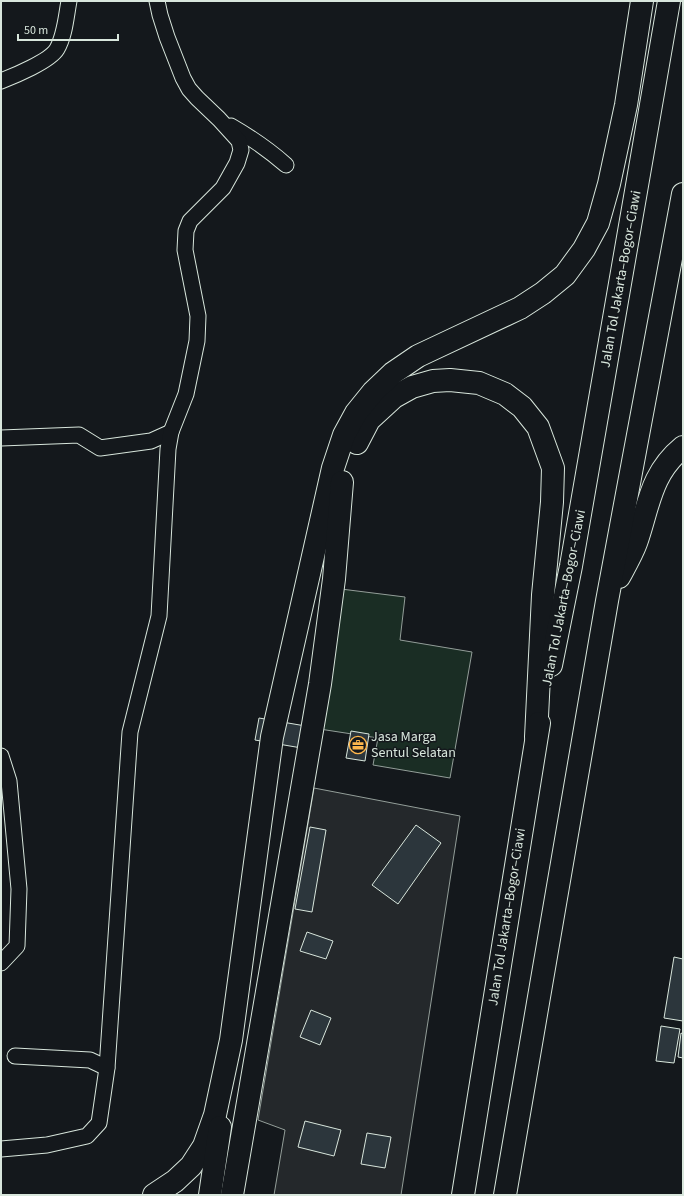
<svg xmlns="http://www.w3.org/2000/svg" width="684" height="1196" viewBox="0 0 684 1196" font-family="'Source Sans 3',sans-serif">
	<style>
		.green { fill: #1a2d24; stroke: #939e99 }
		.parking { fill: #24282b; stroke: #939e99 }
		.building { fill: #2c363c; stroke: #d8e6dc }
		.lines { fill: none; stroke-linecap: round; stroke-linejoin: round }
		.minor-casing { stroke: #d8e6dc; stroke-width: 17 }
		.highway-casing { stroke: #d8e6dc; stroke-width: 24 }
		.minor { stroke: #14181c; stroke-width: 15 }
		.highway { stroke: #14181c; stroke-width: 22 }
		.labels { text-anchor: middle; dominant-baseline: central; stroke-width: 3; stroke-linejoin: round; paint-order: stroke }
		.street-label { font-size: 14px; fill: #d8e6dc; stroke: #14181c }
		.poi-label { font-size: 14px; fill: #d8e6dc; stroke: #14181c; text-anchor: start }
	</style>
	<rect width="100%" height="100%" fill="#14181c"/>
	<!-- green -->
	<polygon class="green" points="333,588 405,597 400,640 472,652 450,778 373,765 378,738 313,728"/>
	<!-- parking -->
	<polygon class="parking" points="314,788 460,816 401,1195 274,1195 285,1130 258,1120"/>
	<!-- building -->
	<g class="building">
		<polygon points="259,718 323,729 319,751 255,740"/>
		<polygon points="351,731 369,734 365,761 346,758"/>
		<polygon points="416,825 441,843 398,904 372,885"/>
		<polygon points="310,827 326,830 312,912 295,909"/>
		<polygon points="307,932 333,941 326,959 300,951"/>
		<polygon points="674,957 683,959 683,1021 664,1018"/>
		<polygon points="311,1010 331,1018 320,1045 300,1037"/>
		<polygon points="661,1026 680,1029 674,1063 656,1061"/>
		<polygon points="681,1033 683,1034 683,1058 678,1057"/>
		<polygon points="305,1121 341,1130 334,1156 298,1147"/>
		<polygon points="367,1133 391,1137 385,1168 361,1164"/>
	</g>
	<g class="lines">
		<defs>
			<g id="minor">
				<path d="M1 81C14 76 50 61 57 49 65 35 66 17 69 1"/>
				<path d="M231 126C250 137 269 150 286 165"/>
				<polyline points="1,438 79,435 100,448 151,441 171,432"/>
				<polyline points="1,756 9,781 19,889 17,946 1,963"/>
				<polyline points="15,1056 90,1060 107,1068"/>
				<polyline points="1,1149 47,1145 87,1136 99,1123 107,1068 130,732 159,616 168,449 171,432 186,394 197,341 198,316 185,250 186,231 190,221 223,188 237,163 241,150 239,141 219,119 197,98 189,89 183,78 167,37 160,15 157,1"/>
			</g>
			<g id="highway">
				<polyline points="357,443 369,420 394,397 412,387 433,381 450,380 479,383 505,394 522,407 538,427 553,468 552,502 543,595 536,737"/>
				<path d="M619 577C625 566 632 554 636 543 649 506 650 474 683 447"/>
				<polyline points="551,665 571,566 669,1"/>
				<polyline points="154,1195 175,1181 191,1166 204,1146 215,1115 231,1040 272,737 333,468 344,435 356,413 373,392 393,373 418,356 520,308 543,293 565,275 584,249 598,223 609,184 626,105 642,1"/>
				<polyline points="210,1195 220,1127"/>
				<polyline points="232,1195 320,684 334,579 342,482"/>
				<polyline points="463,1195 539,723"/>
				<polyline points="505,1195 607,601 683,194"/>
			</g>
		</defs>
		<!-- minor casing -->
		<use href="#minor" class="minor-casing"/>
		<!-- highway casing -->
		<use href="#highway" class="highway-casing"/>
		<!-- minor -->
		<use href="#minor" class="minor"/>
		<!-- highway -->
		<use href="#highway" class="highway"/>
	</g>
	<!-- icons -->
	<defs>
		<symbol id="office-ring" viewBox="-11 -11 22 22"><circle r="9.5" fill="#14181c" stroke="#ffb74d" stroke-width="1.5"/><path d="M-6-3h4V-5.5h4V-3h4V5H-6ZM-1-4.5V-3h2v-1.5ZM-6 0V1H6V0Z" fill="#ffb74d"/></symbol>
	</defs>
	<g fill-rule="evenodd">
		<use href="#office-ring" x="348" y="735" width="20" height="20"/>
	</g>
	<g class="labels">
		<!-- street labels -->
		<g class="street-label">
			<text transform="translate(621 279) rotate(-80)">Jalan Tol Jakarta–Bogor–Ciawi</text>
			<text transform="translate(564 598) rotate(-79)">Jalan Tol Jakarta–Bogor–Ciawi</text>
			<text transform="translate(507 917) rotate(-81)">Jalan Tol Jakarta–Bogor–Ciawi</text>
		</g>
		<!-- poi labels -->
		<g class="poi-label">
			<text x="371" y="737">Jasa Marga<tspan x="371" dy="16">Sentul Selatan</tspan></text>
		</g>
	</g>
	<!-- border -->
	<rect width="684" height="1196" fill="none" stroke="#d8e6dc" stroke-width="4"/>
	<!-- scale -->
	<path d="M18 34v6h100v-6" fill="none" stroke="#d8e6dc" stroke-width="2"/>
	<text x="24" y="34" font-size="12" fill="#d8e6dc" stroke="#14181c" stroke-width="3" paint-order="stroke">50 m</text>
</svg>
